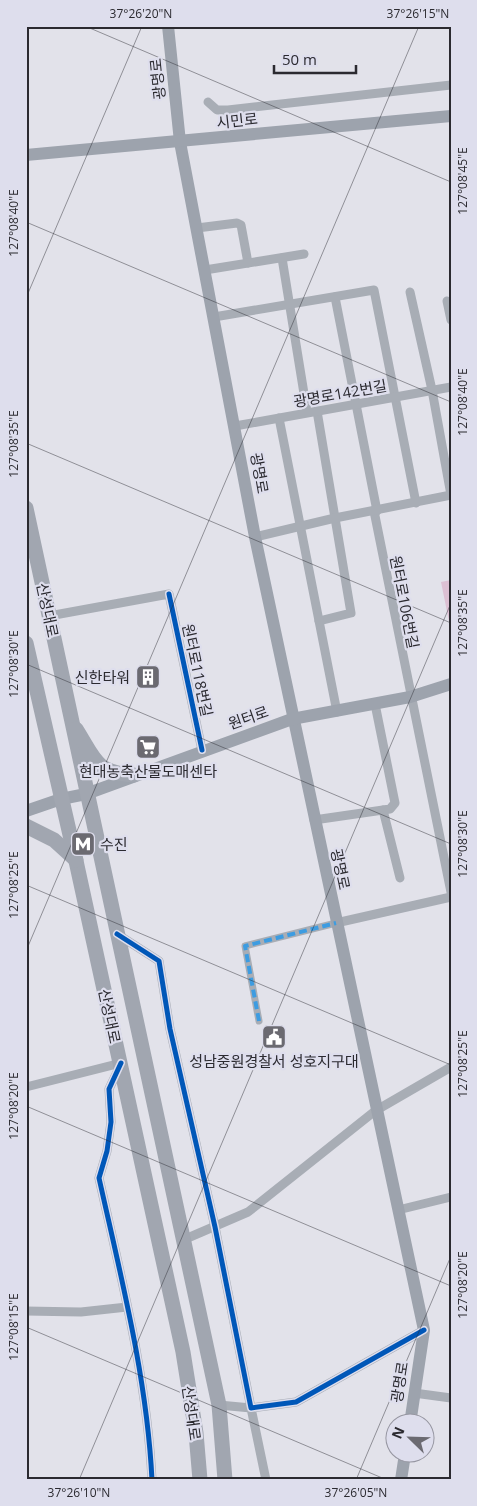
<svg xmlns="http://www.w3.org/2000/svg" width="477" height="1506" viewBox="0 0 477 1506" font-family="'Open Sans','Noto Sans KR',sans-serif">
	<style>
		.pitch { fill: #dcc0d3 }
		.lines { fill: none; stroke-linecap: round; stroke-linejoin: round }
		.pedestrian { stroke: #a8adb5; stroke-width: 7 }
		.minor { stroke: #a8adb5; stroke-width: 9 }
		.secondary { stroke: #9da3ad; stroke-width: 12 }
		.primary { stroke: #a1a6b0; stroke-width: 15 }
		.quiet { stroke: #3d9ce1; stroke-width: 4; stroke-dasharray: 8 4; stroke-linecap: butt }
		.cycleway-casing { stroke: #dedeed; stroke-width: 8 }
		.cycleway { stroke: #0057b8; stroke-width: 5 }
		.ticks { fill: none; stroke: #2b2a30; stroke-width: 1; stroke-opacity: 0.45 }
		.labels { text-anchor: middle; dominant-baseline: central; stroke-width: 4.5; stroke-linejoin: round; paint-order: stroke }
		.street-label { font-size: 15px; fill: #2b2a30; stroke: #dedeed }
		.poi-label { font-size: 15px; fill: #2b2a30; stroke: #dedeed }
		.neatline { fill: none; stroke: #2b2a30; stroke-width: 2 }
		.ticks-label { font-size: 12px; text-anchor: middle; fill: #2b2a30 }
	</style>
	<rect width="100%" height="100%" fill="#e2e2ea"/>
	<!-- pitch -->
	<polygon class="pitch" points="451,580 451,631 441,582"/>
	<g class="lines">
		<!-- pedestrian -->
		<polyline class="pedestrian" points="259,1021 245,946 336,923"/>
		<!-- minor -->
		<g class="minor">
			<polyline points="208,102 217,110 228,110 451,85"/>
			<polyline points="197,228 237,223 241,225 248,263"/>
			<polyline points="282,258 307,412"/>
			<polyline points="205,270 304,254"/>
			<polyline points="410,292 432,390 451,495"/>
			<polyline points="335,297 377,511"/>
			<polyline points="447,301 451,320"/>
			<polyline points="214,317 374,290 416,503"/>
			<polyline points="317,411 351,613 319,621"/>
			<polyline points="279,418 337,712"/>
			<polyline points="235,426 451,387"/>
			<polyline points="374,511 451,892"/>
			<polyline points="255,537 335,518 451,495"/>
			<polyline points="49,616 169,594 202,750"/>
			<polyline points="383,810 400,878"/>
			<polyline points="314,820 390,809 395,803 375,704"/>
			<polyline points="336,923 451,897"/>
			<polyline points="117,934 159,961 170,1029 215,1227 251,1408 296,1402 424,1330"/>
			<path d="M120 1066 109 1089 111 1122 107 1151 99 1178C121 1277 147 1378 152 1480"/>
			<polyline points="26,1087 121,1063"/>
			<polyline points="398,1210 451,1197"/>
			<polyline points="183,1240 248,1212 375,1111 451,1067"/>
			<polyline points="26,1311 81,1312 127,1307"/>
			<polyline points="414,1393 451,1398"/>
			<polyline points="219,1405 251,1408 266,1480"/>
		</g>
		<!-- secondary -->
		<g class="secondary">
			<polyline points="168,26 180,142 255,537 424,1330 410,1424"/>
			<polyline points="26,155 451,116"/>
			<polyline points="26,811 61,799 86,794 292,719 410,697 451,684"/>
			<polyline points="401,1480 405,1454"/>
		</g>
		<!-- primary -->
		<g class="primary">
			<polyline points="26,508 219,1405 225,1480"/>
			<polyline points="26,643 76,861 183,1352 196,1433 200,1480"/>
			<path d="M76 729C95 759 95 773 134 775"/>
			<polyline points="26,826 54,840 76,860"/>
		</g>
		<!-- quiet -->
		<polyline class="quiet" points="259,1021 245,946 336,923"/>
		<defs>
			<g id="cycleway">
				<polyline points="169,594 202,750"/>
				<polyline points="117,934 159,961 170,1029 215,1227 251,1408 296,1402 424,1330"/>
				<path d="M121 1063 109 1089 111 1122 107 1151 99 1178C121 1277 147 1378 152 1480"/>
			</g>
		</defs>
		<!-- cycleway casing -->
		<use href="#cycleway" class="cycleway-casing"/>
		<!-- cycleway -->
		<use href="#cycleway" class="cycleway"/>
	</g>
	<!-- ticks -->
	<path class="ticks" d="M85 26 451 182M26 222 451 402M26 298 142 26M26 443 451 623M26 664 451 844M26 885 451 1065M26 951 419 26M26 1106 451 1286M26 1327 387 1480M79 1480 451 603M356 1480 451 1256"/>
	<!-- icons -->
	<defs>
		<symbol id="building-square" viewBox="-11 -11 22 22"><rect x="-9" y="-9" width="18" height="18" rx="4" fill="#6b6a71" stroke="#dedeed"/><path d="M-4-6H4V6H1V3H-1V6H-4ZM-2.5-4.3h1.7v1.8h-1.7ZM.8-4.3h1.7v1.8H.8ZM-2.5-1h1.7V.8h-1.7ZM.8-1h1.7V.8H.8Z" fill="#fff"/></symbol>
		<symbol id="supermarket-square" viewBox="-11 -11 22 22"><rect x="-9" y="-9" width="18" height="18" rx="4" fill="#6b6a71" stroke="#dedeed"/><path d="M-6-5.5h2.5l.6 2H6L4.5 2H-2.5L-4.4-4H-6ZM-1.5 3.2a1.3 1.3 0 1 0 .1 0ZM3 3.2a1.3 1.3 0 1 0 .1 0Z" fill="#fff"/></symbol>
		<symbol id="metro-square" viewBox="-11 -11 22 22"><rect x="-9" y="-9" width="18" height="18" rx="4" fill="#6b6a71" stroke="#dedeed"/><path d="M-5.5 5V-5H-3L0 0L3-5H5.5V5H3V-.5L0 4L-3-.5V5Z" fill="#fff"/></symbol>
		<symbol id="civic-square" viewBox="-11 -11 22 22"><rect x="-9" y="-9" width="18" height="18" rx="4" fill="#6b6a71" stroke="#dedeed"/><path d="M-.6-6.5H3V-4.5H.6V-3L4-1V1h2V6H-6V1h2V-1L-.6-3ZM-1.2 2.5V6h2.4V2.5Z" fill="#fff"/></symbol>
	</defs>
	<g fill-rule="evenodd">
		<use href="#building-square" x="134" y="663" width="28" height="28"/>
		<use href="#supermarket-square" x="134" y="733" width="28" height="28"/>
		<use href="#metro-square" x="69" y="830" width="28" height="28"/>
		<use href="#civic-square" x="260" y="1023" width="28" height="28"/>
	</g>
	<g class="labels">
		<!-- street labels -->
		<g class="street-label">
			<text transform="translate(157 79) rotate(-96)">광명로</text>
			<text transform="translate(237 120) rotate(-6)">시민로</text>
			<text transform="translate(340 393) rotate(-10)">광명로142번길</text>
			<text transform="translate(260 473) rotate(80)">광명로</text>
			<text transform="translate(405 602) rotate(79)">원터로106번길</text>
			<text transform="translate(48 610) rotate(78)">산성대로</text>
			<text transform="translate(198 670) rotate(78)">원터로118번길</text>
			<text transform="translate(248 717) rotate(-19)">원터로</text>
			<text transform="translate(341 869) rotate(78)">광명로</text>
			<text transform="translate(110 1016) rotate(78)">산성대로</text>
			<text transform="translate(399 1382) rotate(-81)">광명로</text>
			<text transform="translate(192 1413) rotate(82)">산성대로</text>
		</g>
		<!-- poi labels -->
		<g class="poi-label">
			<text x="130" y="677" text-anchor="end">신한타워</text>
			<text x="148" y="771">현대농축산물도매센타</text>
			<text x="100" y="844" text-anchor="start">수진</text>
			<text x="274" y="1061">성남중원경찰서 성호지구대</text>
		</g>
	</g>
	<!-- border -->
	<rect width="477" height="1506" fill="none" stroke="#dedeed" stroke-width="55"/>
	<!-- north arrow -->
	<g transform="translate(410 1438) rotate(293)"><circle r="24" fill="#dedeed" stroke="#9696a1"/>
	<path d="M0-4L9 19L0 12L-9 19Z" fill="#6b6a71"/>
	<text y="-8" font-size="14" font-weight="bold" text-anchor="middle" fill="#2b2a30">N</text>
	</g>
	<!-- scale -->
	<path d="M274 65v8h82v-8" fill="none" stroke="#2b2a30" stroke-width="2.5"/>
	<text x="282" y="65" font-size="15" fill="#2b2a30" stroke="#dedeed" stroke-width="4" paint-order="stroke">50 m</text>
	<rect x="28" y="28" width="422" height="1450" class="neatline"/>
	<g class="ticks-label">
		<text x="141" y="18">37°26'20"N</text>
		<text x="418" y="18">37°26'15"N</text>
		<text transform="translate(463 181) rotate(-90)" y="4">127°08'45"E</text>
		<text transform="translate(14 223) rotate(-90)" y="4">127°08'40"E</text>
		<text transform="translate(463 402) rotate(-90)" y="4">127°08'40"E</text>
		<text transform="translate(14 444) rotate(-90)" y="4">127°08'35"E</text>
		<text transform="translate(463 623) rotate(-90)" y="4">127°08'35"E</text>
		<text transform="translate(14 664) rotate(-90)" y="4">127°08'30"E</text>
		<text transform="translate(463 844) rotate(-90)" y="4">127°08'30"E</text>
		<text transform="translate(14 885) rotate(-90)" y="4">127°08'25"E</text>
		<text transform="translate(463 1064) rotate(-90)" y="4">127°08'25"E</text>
		<text transform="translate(14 1106) rotate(-90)" y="4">127°08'20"E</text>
		<text transform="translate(463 1285) rotate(-90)" y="4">127°08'20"E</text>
		<text transform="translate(14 1327) rotate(-90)" y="4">127°08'15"E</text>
		<text x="79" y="1497">37°26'10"N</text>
		<text x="356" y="1497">37°26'05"N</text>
	</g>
</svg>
